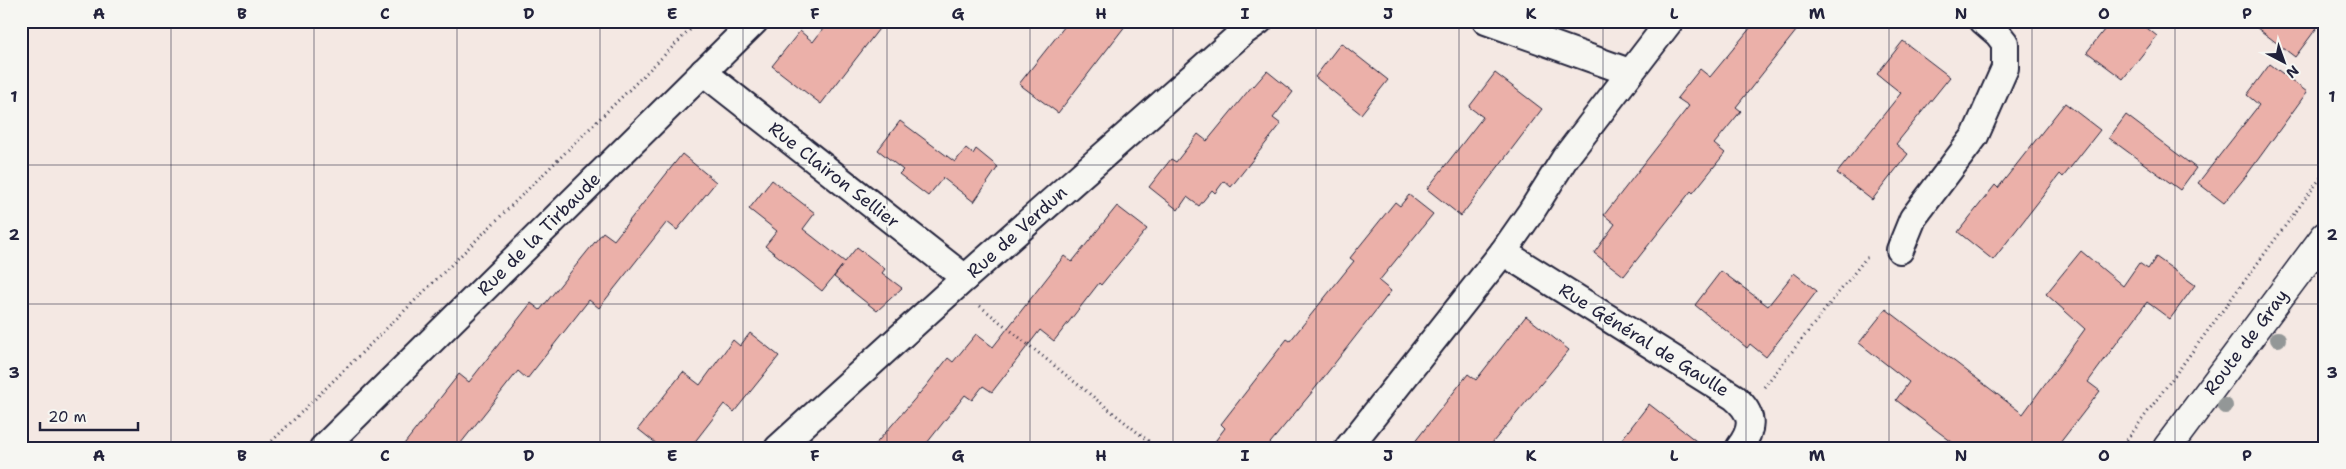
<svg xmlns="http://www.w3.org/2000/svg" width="2346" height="469" viewBox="0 0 2346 469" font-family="'Shantell Sans',sans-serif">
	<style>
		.building { fill: #ebb0a9; stroke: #22223b }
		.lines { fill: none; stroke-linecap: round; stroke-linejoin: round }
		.minor-casing { stroke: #22223b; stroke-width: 30 }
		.secondary-casing { stroke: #22223b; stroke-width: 31 }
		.path { stroke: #22223b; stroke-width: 3; stroke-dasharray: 1 4; stroke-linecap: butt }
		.minor { stroke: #f6f6f2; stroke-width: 26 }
		.secondary { stroke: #f6f6f2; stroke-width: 28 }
		.tree { fill: #939797 }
		.grid { fill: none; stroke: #22223b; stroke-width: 1; stroke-opacity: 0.55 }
		.labels { text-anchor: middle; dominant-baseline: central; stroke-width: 5; stroke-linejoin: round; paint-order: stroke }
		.street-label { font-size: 18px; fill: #22223b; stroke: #f6f6f2 }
		.neatline { fill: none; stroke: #22223b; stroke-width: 2 }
		.grid-label { font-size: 16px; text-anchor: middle; font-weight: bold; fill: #22223b }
	</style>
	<rect width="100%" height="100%" fill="#f4e8e3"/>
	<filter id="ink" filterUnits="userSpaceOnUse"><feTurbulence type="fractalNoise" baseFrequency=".02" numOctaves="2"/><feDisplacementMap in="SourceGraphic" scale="10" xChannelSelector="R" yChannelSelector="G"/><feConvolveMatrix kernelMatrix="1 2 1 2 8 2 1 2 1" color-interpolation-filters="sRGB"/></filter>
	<g filter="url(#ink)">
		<!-- building -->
		<g class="building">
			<polygon points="829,21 885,21 821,104 772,66 800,31 813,42"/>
			<polygon points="1069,21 1129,21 1058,113 1019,84"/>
			<polygon points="1756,21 1804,21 1736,107 1741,111 1714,144 1725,153 1693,193 1691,191 1624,276 1594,253 1615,224 1604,215 1689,106 1677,98 1700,69 1710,77"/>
			<polygon points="2111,21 2138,21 2157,36 2123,79 2087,52"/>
			<polygon points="2248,21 2322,21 2295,57"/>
			<polygon points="1903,41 1950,77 1896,144 1908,154 1872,200 1837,173 1901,93 1877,74"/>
			<polygon points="1341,43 1388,80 1361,114 1315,77"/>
			<polygon points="2270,64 2307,92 2246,176 2224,203 2198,183 2259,105 2247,95"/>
			<polygon points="1267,71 1293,92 1273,118 1281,124 1231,187 1224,181 1215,193 1212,190 1199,206 1187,197 1178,210 1149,187 1171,159 1176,162 1198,134 1207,141 1253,85 1254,86"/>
			<polygon points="1495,73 1542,109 1461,216 1427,189 1483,117 1469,107"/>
			<polygon points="2065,103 2100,130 2063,177 2060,174 1993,260 1958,232 1995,185 1998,188"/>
			<polygon points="2126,115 2196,168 2180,190 2109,138"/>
			<polygon points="900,121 955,162 966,148 973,154 976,149 998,167 974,202 943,178 928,196 899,174 903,170 878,150"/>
			<polygon points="682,154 716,182 677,230 667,222 599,308 589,300 527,379 518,371 457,448 401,448 459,374 469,382 531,303 540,310 603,232 614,240"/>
			<polygon points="772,180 815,213 803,229 845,262 857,247 885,269 882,273 902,288 877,311 834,277 842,266 822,291 765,246 777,231 749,209"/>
			<polygon points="1409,195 1433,214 1379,281 1391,291 1313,391 1266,448 1250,448 1245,444 1242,448 1210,448 1225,428 1221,424 1287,339 1290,341 1354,261 1350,258 1395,202 1400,206"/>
			<polygon points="1117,206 1147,229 1101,285 1099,283 1054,341 1040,330 992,392 983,386 972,400 965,395 923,448 872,448 926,386 948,358 953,362 976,334 993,347 1064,256 1072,262"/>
			<polygon points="2081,251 2123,286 2139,263 2148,269 2156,257 2195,285 2170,319 2147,302 2088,382 2100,391 2056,448 1960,448 1896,400 1909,382 1859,343 1886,309 2023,414 2085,329 2046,294"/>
			<polygon points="1721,271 1768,306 1794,273 1817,291 1766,357 1750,344 1747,348 1695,305"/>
			<polygon points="1526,316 1569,350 1488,448 1410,448 1468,374 1476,380"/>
			<polygon points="750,333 779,356 734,412 724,404 690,448 662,448 638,429 683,372 700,385 733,340 740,346"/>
			<polygon points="1649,404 1705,448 1615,448"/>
		</g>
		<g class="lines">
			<defs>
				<g id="minor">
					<polyline points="1486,21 1629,72"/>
					<polyline points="703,72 965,278"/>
					<polyline points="1900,250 1913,218 1975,136 2005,68 2005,43 1998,34 1983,21"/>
					<path d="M1503 252 1734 397C1753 413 1755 427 1739 448"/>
					<polyline points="323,448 755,21"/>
					<polyline points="778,448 965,278 1242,33 1259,21"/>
					<polyline points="1348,448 1503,252 1531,212 1565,158 1670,21"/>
				</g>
				<polyline id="secondary" points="2167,448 2325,236"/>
			</defs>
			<!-- minor casing -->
			<use href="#minor" class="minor-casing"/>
			<!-- secondary casing -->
			<use href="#secondary" class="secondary-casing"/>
			<!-- path -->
			<g class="path">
				<polyline points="980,306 1157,448"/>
				<polyline points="1764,387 1866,258 1871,257"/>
				<polyline points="265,448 699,21"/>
				<polyline points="2121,448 2325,172"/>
			</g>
			<!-- minor -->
			<use href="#minor" class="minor"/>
			<!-- secondary -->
			<use href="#secondary" class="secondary"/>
		</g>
		<!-- trees -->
		<g class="tree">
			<circle cx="2278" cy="339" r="8"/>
			<circle cx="2225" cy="406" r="8"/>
		</g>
	</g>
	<!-- grid -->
	<path class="grid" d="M171 21V448M314 21V448M457 21V448M600 21V448M743 21V448M887 21V448M1030 21V448M1173 21V448M1316 21V448M1459 21V448M1603 21V448M1746 21V448M1889 21V448M2032 21V448M2175 21V448M21 165H2325M21 304H2325"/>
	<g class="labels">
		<!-- street labels -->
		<g class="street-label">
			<text transform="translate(834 175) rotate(38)">Rue Clairon Sellier</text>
			<text transform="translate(1017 232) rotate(-42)">Rue de Verdun</text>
			<text transform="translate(539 234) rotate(-45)">Rue de la Tirbaude</text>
			<text transform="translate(1644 340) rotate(32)">Rue Général de Gaulle</text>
			<text transform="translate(2246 342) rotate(-53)">Route de Gray</text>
		</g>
	</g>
	<!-- margin -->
	<rect width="2346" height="469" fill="none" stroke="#f6f6f2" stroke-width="55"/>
	<!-- north arrow -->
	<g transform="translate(2284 62) rotate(139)" stroke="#f6f6f2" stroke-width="4" paint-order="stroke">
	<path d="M0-4L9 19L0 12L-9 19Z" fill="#22223b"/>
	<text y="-8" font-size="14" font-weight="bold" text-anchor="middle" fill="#22223b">N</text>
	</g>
	<!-- scale -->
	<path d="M40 422v8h98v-8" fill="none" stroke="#22223b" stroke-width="2.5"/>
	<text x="48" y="422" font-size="15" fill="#22223b" stroke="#f6f6f2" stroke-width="4" paint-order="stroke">20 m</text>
	<rect x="28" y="28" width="2290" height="414" class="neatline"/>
	<g class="grid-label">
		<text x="99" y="19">A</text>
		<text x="242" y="19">B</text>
		<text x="385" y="19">C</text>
		<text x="529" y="19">D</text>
		<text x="672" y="19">E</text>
		<text x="815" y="19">F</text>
		<text x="958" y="19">G</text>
		<text x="1101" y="19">H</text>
		<text x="1245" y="19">I</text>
		<text x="1388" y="19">J</text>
		<text x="1531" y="19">K</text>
		<text x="1674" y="19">L</text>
		<text x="1817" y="19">M</text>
		<text x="1961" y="19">N</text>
		<text x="2104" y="19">O</text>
		<text x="2247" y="19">P</text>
		<text x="14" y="102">1</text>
		<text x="2332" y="102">1</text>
		<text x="14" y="240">2</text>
		<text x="2332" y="240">2</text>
		<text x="14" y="378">3</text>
		<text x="2332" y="378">3</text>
		<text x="99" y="461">A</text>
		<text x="242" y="461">B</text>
		<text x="385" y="461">C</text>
		<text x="529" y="461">D</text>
		<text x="672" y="461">E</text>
		<text x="815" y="461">F</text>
		<text x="958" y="461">G</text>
		<text x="1101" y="461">H</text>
		<text x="1245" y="461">I</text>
		<text x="1388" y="461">J</text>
		<text x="1531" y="461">K</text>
		<text x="1674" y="461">L</text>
		<text x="1817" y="461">M</text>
		<text x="1961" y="461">N</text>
		<text x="2104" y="461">O</text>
		<text x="2247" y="461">P</text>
	</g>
</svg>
